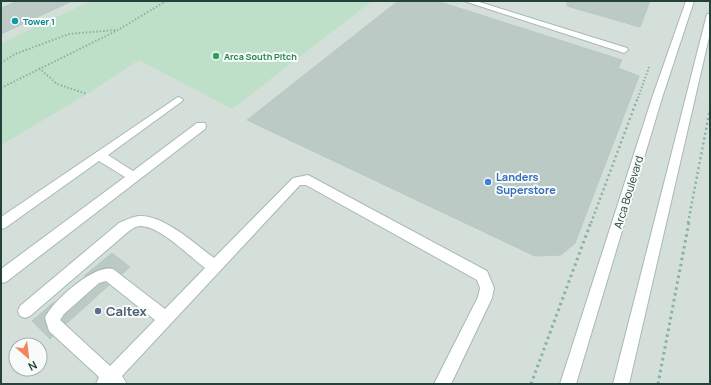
<svg xmlns="http://www.w3.org/2000/svg" width="711" height="385" viewBox="0 0 711 385" font-family="Manrope,sans-serif">
	<style>
		.built { fill: #d4dfda; fill-rule: evenodd }
		.green { fill: #bfe0c8 }
		.building { fill: #bbcac4; stroke: #b8c9c2 }
		.lines { fill: none; stroke-linecap: round; stroke-linejoin: round }
		.service-casing { stroke: #a8b8b2; stroke-width: 2 }
		.pedestrian-casing { stroke: #a8b8b2; stroke-width: 2 }
		.tertiary-casing { stroke: #a8b8b2; stroke-width: 2 }
		.path-far2 { stroke: #86b3a5; stroke-width: 2; stroke-dasharray: 1.5 2; stroke-linecap: butt }
		.path-far1 { stroke: #86b3a5; stroke-width: 2.5; stroke-dasharray: 2 3; stroke-linecap: butt }
		.path { stroke: #86b3a5; stroke-width: 3; stroke-dasharray: 2.5 3.5; stroke-linecap: butt }
		.service { fill: #fff; fill-rule: evenodd }
		.pedestrian { fill: #fff; fill-rule: evenodd }
		.tertiary { fill: #fff; fill-rule: evenodd }
		.culture-dot { fill: #0f9aa8; stroke: #f7fbf9; stroke-width: 1.5 }
		.leisure-dot { fill: #2e9e5b; stroke: #f7fbf9; stroke-width: 1.5 }
		.shop-dot { fill: #3f7fe0; stroke: #f7fbf9; stroke-width: 1.5 }
		.service-dot { fill: #5c6f8a; stroke: #f7fbf9; stroke-width: 1.5 }
		.labels { text-anchor: middle; dominant-baseline: central; stroke-width: 4; stroke-linejoin: round; paint-order: stroke }
		.far-culture-label { font-size: 9px; font-weight: bold; fill: #0d838f; stroke: #f7fbf9; text-anchor: start }
		.far-leisure-label { font-size: 9px; font-weight: bold; fill: #27864d; stroke: #f7fbf9; text-anchor: start }
		.shop-label { font-size: 11px; font-weight: bold; fill: #366cbe; stroke: #f7fbf9; text-anchor: start }
		.street-label { font-size: 11px; fill: #24423a; stroke: #f7fbf9 }
		.near-service-label { font-size: 13px; font-weight: bold; fill: #4e5e75; stroke: #f7fbf9; text-anchor: start }
	</style>
	<rect width="100%" height="100%" fill="#e6efeb"/>
	<!-- built -->
	<path class="built" d="M1 1H710V384H1ZM16 345H40V369H16Z"/>
	<!-- green -->
	<polygon class="green" points="91,1 372,1 232,109 139,60 87,94 1,145 1,43"/>
	<!-- building -->
	<g class="building">
		<polygon points="18,1 72,1 1,34 1,8"/>
		<polygon points="398,1 437,1 622,60 618,68 639,76 575,243 561,255 535,256 247,120"/>
		<polygon points="567,1 650,1 640,27 567,6"/>
		<polygon points="112,253 130,267 122,274 114,268 105,267 84,276"/>
		<polygon points="106,283 109,285 66,324 62,320 65,315 100,284"/>
		<polygon points="54,302 44,317 48,331 53,336 50,339 32,321"/>
	</g>
	<g class="lines">
		<defs>
			<g id="service">
				<polygon points="178,97 181,98 183,100 181,102 108,155 133,171 197,123 205,123 206,126 205,129 6,282 1,283 1,269 125,177 99,161 5,228 1,229 1,217"/>
				<path d="M308 175 487 271 494 288 492 298 451 384H434L478 297 480 288 477 280 306 185H300L122 376 127 384H96L99 377 49 331 45 318C51 302 95 263 113 269L165 309 205 268C189 256 160 226 140 226 136 226 132 229 129 231L30 316 25 318 20 316 18 311 20 306 119 223C126 220 133 216 140 216 164 215 195 244 214 258L293 178ZM106 281 155 320 110 366 60 320 64 314 99 283Z"/>
			</g>
			<polygon id="pedestrian" points="464,1 476,1 627,48 628,50 624,53 621,52"/>
			<g id="tertiary">
				<polygon points="686,1 694,1 662,98 576,384 560,384 652,98"/>
				<polygon points="707,14 710,14 710,33 629,384 613,384"/>
			</g>
		</defs>
		<!-- service casing -->
		<use href="#service" class="service-casing"/>
		<!-- pedestrian casing -->
		<use href="#pedestrian" class="pedestrian-casing"/>
		<!-- tertiary casing -->
		<use href="#tertiary" class="tertiary-casing"/>
		<!-- path-far2 -->
		<g class="path-far2">
			<polyline points="1,63 15,54 69,34 115,30"/>
			<polyline points="39,68 57,84 87,94"/>
			<polyline points="1,88 118,30 166,1"/>
			<polyline points="638,98 649,67"/>
		</g>
		<!-- path-far1 -->
		<g class="path-far1">
			<polyline points="591,223 638,97"/>
			<polyline points="688,223 710,109"/>
		</g>
		<!-- path -->
		<g class="path">
			<polyline points="531,384 591,222"/>
			<polyline points="658,384 689,222"/>
		</g>
		<!-- service -->
		<use href="#service" class="service"/>
		<!-- pedestrian -->
		<use href="#pedestrian" class="pedestrian"/>
		<!-- tertiary -->
		<use href="#tertiary" class="tertiary"/>
	</g>
	<!-- markers -->
	<circle class="culture-dot" cx="15" cy="21" r="4"/>
	<circle class="leisure-dot" cx="216" cy="56" r="4"/>
	<circle class="shop-dot" cx="488" cy="182" r="4"/>
	<circle class="service-dot" cx="98" cy="311" r="4"/>
	<g class="labels">
		<!-- far-culture labels -->
		<g class="far-culture-label">
			<text x="23" y="21">Tower 1</text>
		</g>
		<!-- far-leisure labels -->
		<g class="far-leisure-label">
			<text x="224" y="56">Arca South Pitch</text>
		</g>
		<!-- shop labels -->
		<g class="shop-label">
			<text x="496" y="176">Landers<tspan x="496" dy="13">Superstore</tspan></text>
		</g>
		<!-- street labels -->
		<g class="street-label">
			<text transform="translate(628 192) rotate(-73)">Arca Boulevard</text>
		</g>
		<!-- near-service labels -->
		<g class="near-service-label">
			<text x="106" y="311">Caltex</text>
		</g>
	</g>
	<!-- border -->
	<rect width="711" height="385" fill="none" stroke="#24423a" stroke-width="4"/>
	<!-- north arrow -->
	<g transform="translate(28 357) rotate(152)"><circle r="19" fill="#f7fbf9" stroke="#a3b1ad"/>
	<path d="M0-3L7 15L0 10L-7 15Z" fill="#f4845f"/>
	<text y="-6" font-size="11" font-weight="bold" text-anchor="middle" fill="#24423a">N</text>
	</g>
</svg>
